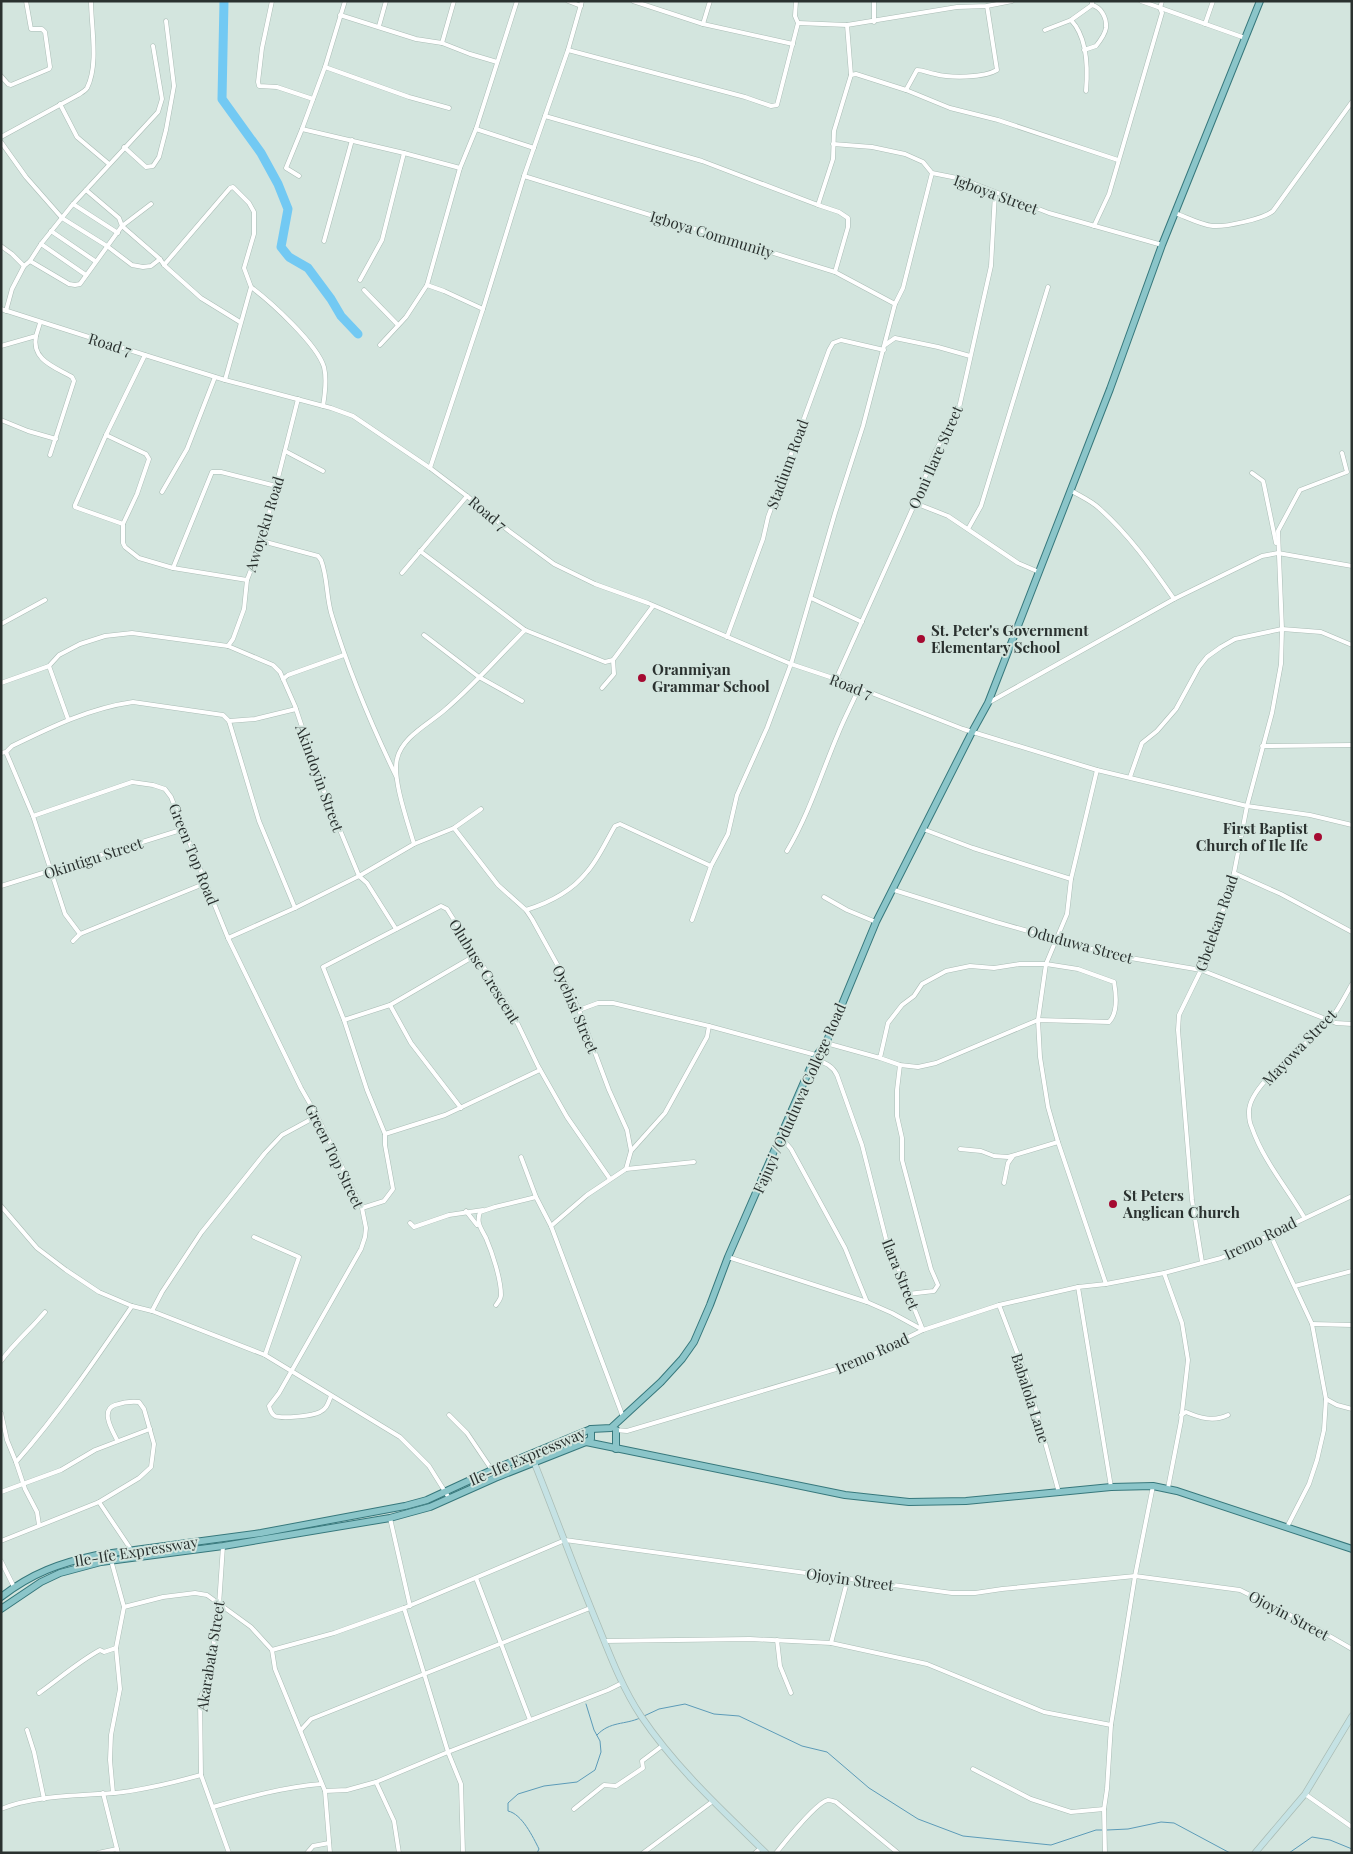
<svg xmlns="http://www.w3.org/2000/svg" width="1353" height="1854" viewBox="0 0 1353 1854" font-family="'Playfair Display',serif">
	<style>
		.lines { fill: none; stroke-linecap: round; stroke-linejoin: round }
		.stream { stroke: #5c9bb8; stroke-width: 1 }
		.river { stroke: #72c9f3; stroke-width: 9 }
		.street-casing { stroke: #aabcb5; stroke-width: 5 }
		.secondary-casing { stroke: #aabcb5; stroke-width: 7 }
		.primary-casing { stroke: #37787c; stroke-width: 8 }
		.street { stroke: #fff; stroke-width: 4 }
		.secondary { stroke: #c5e2e4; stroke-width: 5.5 }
		.primary { stroke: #8bc5c9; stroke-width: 6 }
		.poi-dot { fill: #a50a31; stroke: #d3e5de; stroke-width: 2 }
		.labels { text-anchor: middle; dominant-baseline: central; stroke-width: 4; stroke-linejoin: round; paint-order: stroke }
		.street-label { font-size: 15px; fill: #2a312f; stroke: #d3e5de }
		.poi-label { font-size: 15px; font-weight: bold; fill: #2a312f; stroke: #d3e5de; text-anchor: start }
	</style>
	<rect width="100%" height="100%" fill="#d3e5de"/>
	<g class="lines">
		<!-- stream -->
		<g class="stream">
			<polyline points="644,1716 659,1709 685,1704 714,1714 739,1716 802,1746 827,1752 869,1788 918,1819 963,1836 1051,1845 1096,1830 1103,1830"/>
			<path d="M597 1735C610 1721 625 1725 640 1718"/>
			<polyline points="1107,1830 1128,1829 1161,1822 1174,1823 1230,1853"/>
			<path d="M537 1853 539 1849C533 1837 522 1814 508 1811V1803L518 1794 544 1786 577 1782 595 1770 601 1752 600 1741 594 1730 586 1704"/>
			<polyline points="1289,1853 1312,1837 1330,1840 1352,1849"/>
		</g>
		<!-- river -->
		<polyline class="river" points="224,1 222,99 261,153 278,184 288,209 281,247 289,257 308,268 331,299 341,316 358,334"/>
		<defs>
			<g id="street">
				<polyline points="272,1 262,48 258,82 259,86 277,87 313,99"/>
				<polyline points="568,1 581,6"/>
				<polyline points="633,1 703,24 793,44"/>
				<polyline points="874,1 874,22"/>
				<polyline points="1141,1 1245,38"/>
				<polyline points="340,15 416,39 442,43 470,54 497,62"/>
				<path d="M1071 20C1087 37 1088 68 1086 91"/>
				<polyline points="798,23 847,25 957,7 987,6 1012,1"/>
				<polyline points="703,24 710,1"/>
				<polyline points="1205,24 1213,1"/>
				<polyline points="379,26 386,1"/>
				<polyline points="1045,30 1071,20 1092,5 1092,1"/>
				<polyline points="442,43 454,1"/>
				<polyline points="568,50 745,97 771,106 777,105 798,23 795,16 796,1"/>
				<path d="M1084 50 1096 46C1100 41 1105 34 1106 28 1107 18 1101 7 1092 5"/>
				<polyline points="325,67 409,97 449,108"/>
				<polyline points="851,75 856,74 906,90 950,108 998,120 1118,160"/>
				<polyline points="1,76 8,84 11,85 49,69 50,67 45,32 42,29 31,29 26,1"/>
				<path d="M906 90 917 70C924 70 928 73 935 74 950 78 984 78 997 70L987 6"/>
				<polyline points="60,104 77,137 109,164"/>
				<polyline points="545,116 702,161 818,205 833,159 834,131 851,75 847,25"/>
				<polyline points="302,129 404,153 460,168"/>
				<polyline points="476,129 534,148"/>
				<path d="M1 137 78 95C81 93 85 91 87 88 99 65 91 26 91 1"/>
				<polyline points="1,142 26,177 62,218 107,246 132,265 143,267 151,266 160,259 164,265 201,298 240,322"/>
				<polyline points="833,144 872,147 905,154 923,162 932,173 962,179 1049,213 1162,245"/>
				<polyline points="124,147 146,167 153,166 159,157 166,130 174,86 166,21"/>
				<polyline points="299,176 286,168 302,129 325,67 345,1"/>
				<polyline points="524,176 835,272 895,304"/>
				<polyline points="86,190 119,218 122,226 160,259"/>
				<polyline points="73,204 118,233"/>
				<polyline points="818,205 839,212 848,218 848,227 835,272"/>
				<path d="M1175 213C1186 217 1201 225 1213 226 1226 227 1263 219 1273 211L1352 102"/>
				<polyline points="1094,226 1109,194 1162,13 1160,8 1162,1"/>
				<polyline points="51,231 95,261"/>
				<polyline points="324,241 352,140"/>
				<polyline points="41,244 86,275"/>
				<polyline points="1,246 12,254 24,266"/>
				<polyline points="30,261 69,284 75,285 80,284 122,226 151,204"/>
				<polyline points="164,265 230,188 233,187 249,203 254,212 254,234 244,268 251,287 225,380"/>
				<polyline points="360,280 382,240 404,153"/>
				<polyline points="427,285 444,291 483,309"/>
				<path d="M251 287C271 302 317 344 324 367 327 379 325 394 323 406"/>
				<polyline points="364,290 398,325"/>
				<polyline points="1,309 145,355 225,380 331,408 353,416 430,468 467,496 509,531 554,564 595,584 648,603 791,664 836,679 963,729 1097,770 1247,806 1310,815 1352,825"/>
				<polyline points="6,311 12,289 24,266 30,261 41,244 73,204 158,112 162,99 153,46"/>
				<path d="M36 336C31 360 55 367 72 377L74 381 50 455"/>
				<polyline points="380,345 406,317 427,285 460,168 476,129 517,1"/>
				<polyline points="885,345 895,338 938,347 970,356"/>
				<polyline points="1,346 36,336 40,323"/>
				<polyline points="1,420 28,431 56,439"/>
				<polyline points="106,435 146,454 149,459 137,494 123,524 123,543 125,547 139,558 173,568 247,580"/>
				<polyline points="285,451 323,471"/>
				<polyline points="430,468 483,309 524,176 568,50 582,1"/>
				<polyline points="1252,473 1263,481 1264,485 1276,543"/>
				<path d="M1070 490C1080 496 1092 501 1100 509 1129 535 1152 567 1174 599"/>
				<polyline points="162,492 187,449 215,377"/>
				<polyline points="915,503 948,516 1018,563 1039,572"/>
				<polyline points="123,524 75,507 75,505 106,435 145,355"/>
				<polyline points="968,529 981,506 1048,287"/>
				<path d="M262 541 318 556 321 560C328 578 326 598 332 616 349 672 371 724 396 776"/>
				<polyline points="420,551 525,630 605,662 613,660 653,606"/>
				<polyline points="173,568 212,472 221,472 276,486"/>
				<polyline points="402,573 467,496"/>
				<polyline points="811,598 862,622"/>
				<polyline points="1,624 45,600"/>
				<polyline points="424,635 479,677 522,701"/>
				<polyline points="727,637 763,539 768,517 829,350 833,343 841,340 884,350"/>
				<polyline points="228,646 233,639 244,609 247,580 262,541 298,399"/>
				<polyline points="49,666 68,719"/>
				<polyline points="283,679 288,675 344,655"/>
				<polyline points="836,679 915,503 935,452 959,408 991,266 995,193"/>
				<polyline points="1,683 49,666 59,655 80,644 105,636 132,633 228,646 273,665 280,672 295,706 321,784 359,876 367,883 396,929"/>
				<polyline points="602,688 614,674 613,660"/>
				<polyline points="988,703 1174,599 1262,556 1278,553 1352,566"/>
				<polyline points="229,721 255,719 296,709"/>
				<polyline points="1262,746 1352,745"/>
				<polyline points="6,752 33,816 65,914 80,934"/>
				<path d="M1 753 6 752 12 746C51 727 90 708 133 702L223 715 229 721 259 821 295 908"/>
				<polyline points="1097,770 1071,879 1067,914 1046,964 1038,1020 1040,1057 1048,1107 1058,1142 1106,1284"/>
				<polyline points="1130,777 1142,743 1157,731 1176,709 1199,667 1207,657 1221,647 1235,639 1282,629 1321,632 1352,645"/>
				<path d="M33 816 132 782 153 785 165 789 171 797 228 938 301 1088 317 1116 362 1208 366 1228 365 1237 361 1249 279 1393 269 1406C270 1410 271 1414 275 1416 282 1419 313 1416 320 1412 327 1409 328 1403 331 1396"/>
				<polyline points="454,828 498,885 526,910 532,919 558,966 579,1010 609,1090 627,1130 631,1151 626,1169 587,1195 551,1226 623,1417"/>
				<polyline points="923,829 973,848 1071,879"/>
				<path d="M414 844C408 823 392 779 397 759 402 736 431 723 447 708 475 684 499 656 525 630"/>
				<path d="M787 851C809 814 821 774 838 734 844 719 852 704 859 688"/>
				<polyline points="1234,873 1281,894 1352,932"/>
				<polyline points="1,886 184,829"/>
				<polyline points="894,890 996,922 1113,955 1201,970 1336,1023 1352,1024"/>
				<polyline points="824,897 847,910 876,922"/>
				<path d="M526 910C548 903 571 892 586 873 598 860 606 841 615 826L620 824 711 866"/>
				<polyline points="692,920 711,866 728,834 737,795 767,728 791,664 835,513 863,426 895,304 903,288 932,173"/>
				<polyline points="228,938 295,908 359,876 414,844 454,828 481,809"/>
				<polyline points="73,941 80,934 206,883"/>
				<polyline points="390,1005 411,1043 461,1108"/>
				<polyline points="579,1010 598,1003 613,1003 709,1026 816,1055"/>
				<polyline points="344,1020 390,1005 476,955"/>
				<path d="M826 1043 880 1058 900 1065 918 1067 936 1063 1038 1020 1109 1022C1118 1013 1116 993 1114 982L1078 969 1046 964H1020L994 968 970 966 946 971 922 984 914 996 902 1005 888 1023 880 1058"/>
				<polyline points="900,1065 897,1090 897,1116 902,1138 902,1160 931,1269 938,1285 934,1291 908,1294"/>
				<polyline points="385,1134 445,1115 540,1070"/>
				<polyline points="781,1137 791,1149 845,1248 867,1302"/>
				<polyline points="960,1149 981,1151 994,1156 1008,1157 1058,1142"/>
				<polyline points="631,1151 665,1113 707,1037 709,1026"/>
				<polyline points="521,1157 536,1197 551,1226"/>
				<polyline points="626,1169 694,1162"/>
				<polyline points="1004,1183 1008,1163 1013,1156"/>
				<polyline points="1,1206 37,1248 66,1270 99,1292 132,1306 152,1311 265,1355 400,1437 429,1466 449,1498"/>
				<polyline points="362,1208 384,1201 393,1189 385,1145 385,1134 367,1090 344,1020 323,967 441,906 447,909 512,1012 538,1066 567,1117 610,1179"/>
				<polyline points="466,1211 477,1225"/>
				<path d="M1304 1217C1287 1188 1263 1160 1252 1128 1250 1124 1249 1117 1249 1113 1247 1084 1312 1042 1330 1020 1339 1009 1345 996 1352 984"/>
				<polyline points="410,1223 414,1227 449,1215 483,1210"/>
				<polyline points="1270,1234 1312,1324 1326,1399 1324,1430 1317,1460 1309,1484 1287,1527"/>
				<polyline points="254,1237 299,1257 265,1355"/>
				<path d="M728 1257 867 1302 892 1313 923 1330 886 1239 862 1145 837 1075C832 1065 825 1063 814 1059"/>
				<polyline points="1202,1262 1192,1200 1178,1030 1179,1015 1201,970 1220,921 1234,873 1247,806 1272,713 1281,664 1282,629 1278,531 1300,490 1347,472 1342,453"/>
				<polyline points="1164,1273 1182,1323 1188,1360 1181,1421 1168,1488"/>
				<polyline points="1295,1286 1352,1271"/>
				<polyline points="1078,1287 1111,1487"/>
				<path d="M496 1305C498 1302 501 1299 501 1295 501 1279 492 1252 486 1238 481 1228 476 1223 480 1212L495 1207 536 1197"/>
				<polyline points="999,1305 1028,1381 1059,1493"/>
				<polyline points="152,1311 162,1292 201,1233 265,1153 282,1135 317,1116"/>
				<polyline points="1312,1324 1352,1325"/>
				<path d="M1 1361C14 1343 31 1329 45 1312"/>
				<polyline points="1326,1399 1337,1405 1352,1409"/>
				<polyline points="1,1413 7,1440 16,1462"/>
				<polyline points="449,1415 467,1433 492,1470"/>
				<path d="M1181 1415 1186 1412C1200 1418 1214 1422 1228 1415"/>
				<polyline points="615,1430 627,1431 853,1364 923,1330 999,1305 1078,1287 1106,1284 1164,1273 1221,1258 1352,1196"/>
				<polyline points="1,1492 61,1470 95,1450 150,1429"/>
				<polyline points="99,1502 132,1551"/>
				<polyline points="390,1518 410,1606"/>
				<path d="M39 1525 37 1512 25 1489 16 1462C59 1413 96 1359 132 1306"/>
				<path d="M1 1541 99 1502 139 1478 151 1467 154 1444 144 1409 139 1402C130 1401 124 1402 115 1405 100 1410 112 1430 117 1440"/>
				<polyline points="223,1546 219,1605 209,1677 200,1699 201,1775 229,1853"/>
				<polyline points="111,1560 124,1607 116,1648 120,1689 111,1735 110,1760 113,1793"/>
				<polyline points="1,1561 14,1587"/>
				<polyline points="476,1578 530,1720"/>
				<polyline points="124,1607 163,1597 195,1593 207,1595 251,1627 272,1650 275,1669 325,1791 330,1853"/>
				<polyline points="404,1608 448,1752 461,1784 463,1853"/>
				<polyline points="777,1640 780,1666 791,1693"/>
				<polyline points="604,1641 750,1639 831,1643 927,1664 1044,1712 1111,1725"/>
				<polyline points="831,1643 848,1578"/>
				<polyline points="272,1650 334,1633 404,1608 565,1540 952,1593 975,1593 1002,1589 1135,1576 1240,1590 1314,1627 1352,1649"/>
				<path d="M39 1693C59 1679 78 1662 100 1650L104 1652 116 1648"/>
				<polyline points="27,1730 34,1752 44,1799"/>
				<polyline points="301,1730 311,1719 590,1608"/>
				<polyline points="973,1769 1031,1799 1071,1812 1104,1809"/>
				<polyline points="376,1782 394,1821 399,1853"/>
				<polyline points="325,1791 347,1790 376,1782 448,1752 608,1690 622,1683"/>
				<polyline points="103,1793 118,1853"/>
				<polyline points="1305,1794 1352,1827"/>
				<path d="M213 1807C248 1797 284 1787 321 1784"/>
				<path d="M1 1809C36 1795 77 1796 115 1793 144 1790 172 1783 201 1775"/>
				<polyline points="574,1809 604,1785 616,1786 643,1768 642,1761 662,1746"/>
				<polyline points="98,1853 117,1849"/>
				<polyline points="307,1853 313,1846 329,1843"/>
				<polyline points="643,1853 713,1801"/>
				<polyline points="755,1853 761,1848"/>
				<path d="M776 1853C785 1842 816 1802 828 1800 831 1800 833 1801 836 1802L898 1853"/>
				<polyline points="1105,1853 1104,1809 1107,1789 1111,1725 1135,1576 1153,1486"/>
			</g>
			<g id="secondary">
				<path d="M534 1462C556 1517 576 1573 599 1628 611 1658 623 1689 641 1716 676 1768 722 1810 766 1853"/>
				<polyline points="1255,1853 1305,1794 1352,1716"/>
			</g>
			<g id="primary">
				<polyline points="586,1442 845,1495 909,1502 966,1501 1111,1487 1153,1486 1177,1491 1352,1549"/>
				<polyline points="616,1449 616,1430"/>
				<path d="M1 1597C32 1573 60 1563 97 1555L261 1533 405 1506 427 1500 492 1470 591 1429 611 1428 661 1382 682 1359 694 1342 710 1305 728 1257 814 1059 826 1043 876 922 972 732 988 703 1110 389 1162 245 1260 1"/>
				<polyline points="1,1609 41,1582 60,1573 101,1562 223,1546 390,1518 408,1513 430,1507 495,1478 586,1442 591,1439 591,1429"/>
			</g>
		</defs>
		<!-- street casing -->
		<use href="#street" class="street-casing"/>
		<!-- secondary casing -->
		<use href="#secondary" class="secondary-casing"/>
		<!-- primary casing -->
		<use href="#primary" class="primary-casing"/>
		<!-- street -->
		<use href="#street" class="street"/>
		<!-- secondary -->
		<use href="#secondary" class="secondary"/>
		<!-- primary -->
		<use href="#primary" class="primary"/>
	</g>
	<!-- markers -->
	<g class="poi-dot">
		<circle cx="921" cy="639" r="5"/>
		<circle cx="642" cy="678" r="5"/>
		<circle cx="1318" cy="837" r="5"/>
		<circle cx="1113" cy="1204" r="5"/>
	</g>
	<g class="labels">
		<!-- street labels -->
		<g class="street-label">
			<text transform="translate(996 194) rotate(20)">Igboya Street</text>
			<text transform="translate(712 234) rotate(17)">Igboya Community</text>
			<text transform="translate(110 344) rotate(17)">Road 7</text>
			<text transform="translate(935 457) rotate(-66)">Ooni Ilare Street</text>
			<text transform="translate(787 464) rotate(-70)">Stadium Road</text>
			<text transform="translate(488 513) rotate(40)">Road 7</text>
			<text transform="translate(264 524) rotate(-73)">Awoyeku Road</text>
			<text transform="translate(851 686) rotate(21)">Road 7</text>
			<text transform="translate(320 778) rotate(70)">Akindoyin Street</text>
			<text transform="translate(194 854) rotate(68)">Green Top Road</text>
			<text transform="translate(93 858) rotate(-18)">Okintigu Street</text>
			<text transform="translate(1216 923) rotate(-71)">Gbelekan Road</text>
			<text transform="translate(1080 944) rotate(15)">Oduduwa Street</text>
			<text transform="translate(485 971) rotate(58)">Olubuse Crescent</text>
			<text transform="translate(576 1009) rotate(67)">Oyebisi Street</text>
			<text transform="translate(1299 1047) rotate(-46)">Mayowa Street</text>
			<text transform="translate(799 1098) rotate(-66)">Fajuyi /Oduduwa College Road</text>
			<text transform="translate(335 1156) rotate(64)">Green Top Street</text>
			<text transform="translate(1260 1238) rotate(-26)">Iremo Road</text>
			<text transform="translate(901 1274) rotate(68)">Ilara Street</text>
			<text transform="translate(872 1353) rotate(-24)">Iremo Road</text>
			<text transform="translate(1031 1398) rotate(72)">Babalola Lane</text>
			<text transform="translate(527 1456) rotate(-23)">Ile-Ife Expressway</text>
			<text transform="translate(136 1551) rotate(-9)">Ile-Ife Expressway</text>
			<text transform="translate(850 1579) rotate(8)">Ojoyin Street</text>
			<text transform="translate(1289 1615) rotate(28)">Ojoyin Street</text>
			<text transform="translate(210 1656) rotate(-81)">Akarabata Street</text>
		</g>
		<!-- poi labels -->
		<g class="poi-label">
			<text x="931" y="630">St. Peter's Government<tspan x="931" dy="17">Elementary School</tspan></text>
			<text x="652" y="669">Oranmiyan<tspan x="652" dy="17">Grammar School</tspan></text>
			<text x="1308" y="828" text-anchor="end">First Baptist<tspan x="1308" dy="17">Church of Ile Ife</tspan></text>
			<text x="1123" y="1195">St Peters<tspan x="1123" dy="17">Anglican Church</tspan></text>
		</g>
	</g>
	<!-- border -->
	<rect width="1353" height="1854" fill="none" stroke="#2a312f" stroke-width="5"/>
</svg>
